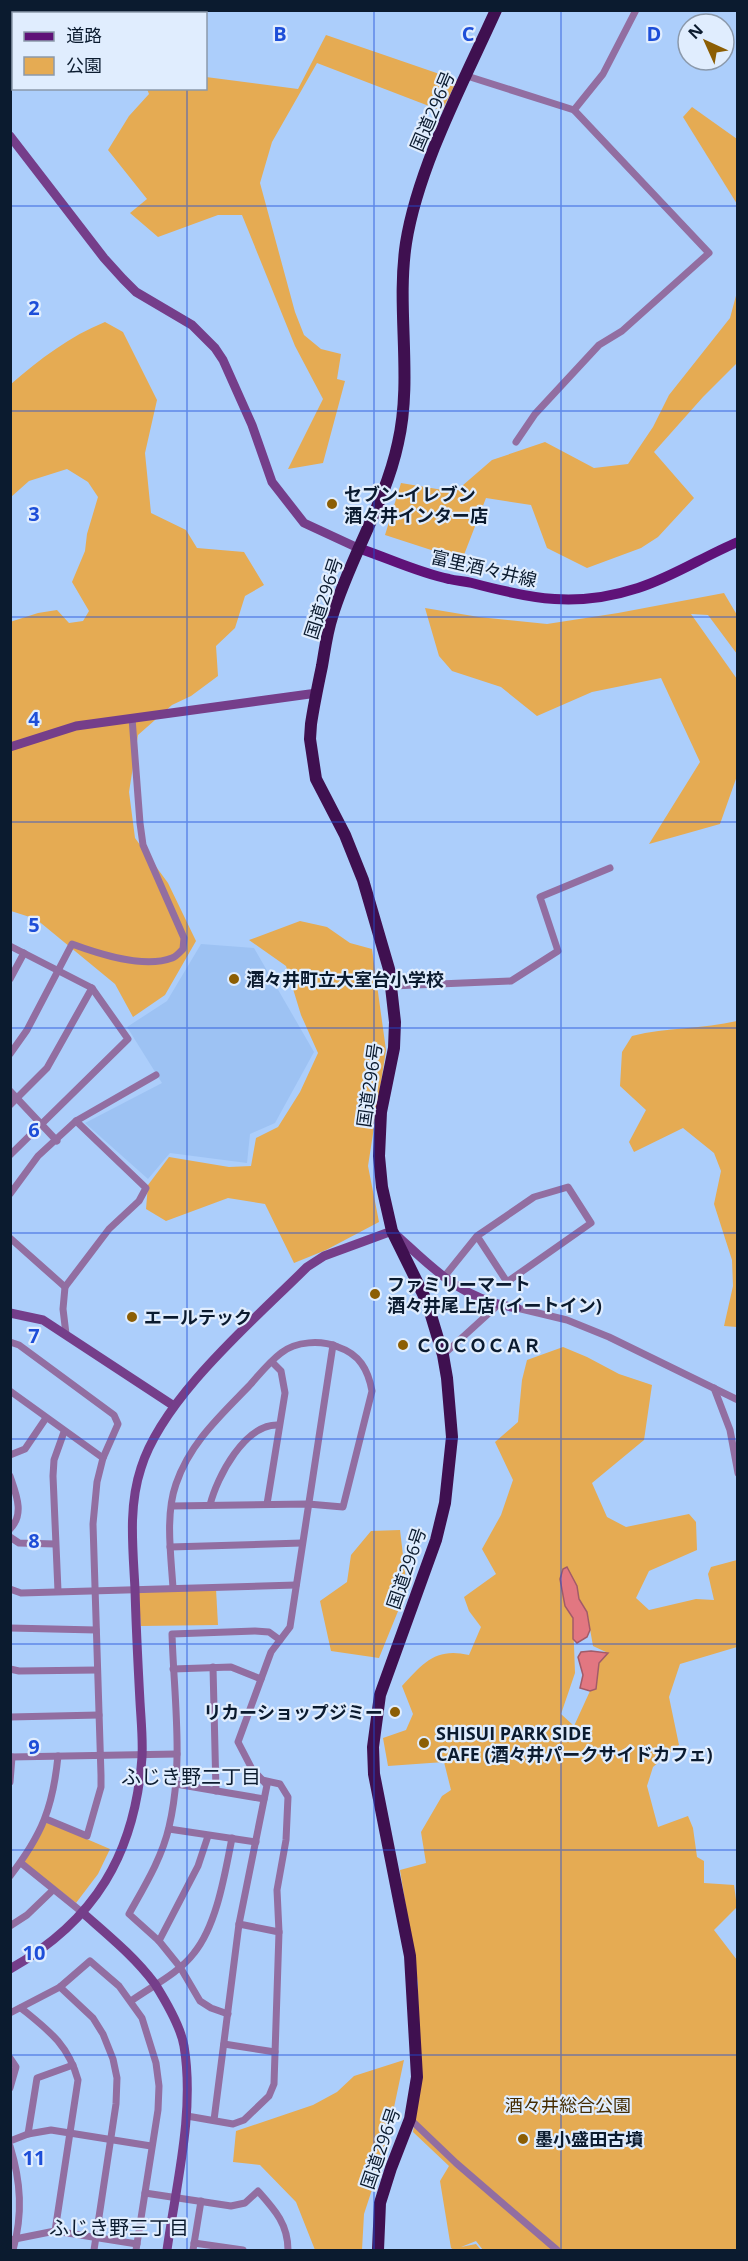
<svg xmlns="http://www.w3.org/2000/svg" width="748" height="2261" viewBox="0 0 748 2261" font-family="'Open Sans','Noto Sans JP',sans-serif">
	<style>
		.built { fill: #9dc2f3 }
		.green { fill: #e5ab53; fill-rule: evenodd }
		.water { fill: #e27781; stroke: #a25b68; stroke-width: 1.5 }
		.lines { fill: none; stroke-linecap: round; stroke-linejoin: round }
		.street { stroke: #926ea1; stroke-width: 7 }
		.secondary { stroke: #753e8a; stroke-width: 9 }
		.primary { stroke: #5f1278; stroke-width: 10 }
		.highway { stroke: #3f1050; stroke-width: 12 }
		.grid { fill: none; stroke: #1d4ed8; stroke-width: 1.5; stroke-opacity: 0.55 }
		.poi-dot { fill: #8c5e04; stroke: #e0edfe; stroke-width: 2 }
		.labels { text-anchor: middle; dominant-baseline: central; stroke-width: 4.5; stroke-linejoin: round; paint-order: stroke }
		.street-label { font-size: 18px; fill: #0b1b2f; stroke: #e0edfe }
		.poi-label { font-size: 18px; font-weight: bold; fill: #0b1b2f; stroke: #e0edfe; text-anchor: start }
		.park-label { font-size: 18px; fill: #442c02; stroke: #e0edfe }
		.neighbourhood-label { font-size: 20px; fill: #0b1b2f; stroke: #e0edfe }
		.grid-label { font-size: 20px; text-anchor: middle; font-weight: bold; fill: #1d4ed8; stroke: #e0edfe; stroke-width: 4.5; stroke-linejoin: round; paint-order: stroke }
	</style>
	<rect width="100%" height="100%" fill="#accefb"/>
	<!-- built -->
	<polygon class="built" points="201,944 254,948 314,1052 275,1123 250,1134 247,1163 170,1153 148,1179 85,1123 162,1083 127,1027 167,1001"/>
	<!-- green -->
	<g class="green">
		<polygon points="109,11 189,11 188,14 110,14"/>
		<polygon points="326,35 457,80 442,111 317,63 272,142 260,183 295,312 304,335 321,349 341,354 337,379 345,381 323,463 288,469 323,399 295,346 242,215 218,215 158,237 130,213 147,199 108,150 129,116 149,94 147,89 206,88 206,77 298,89"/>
		<polygon points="692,107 737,139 737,204 683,117"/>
		<polygon points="737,292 737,363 703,397 654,452 694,498 658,537 641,548 587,568 547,548 531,505 486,498 462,560 385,535 401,483 455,492 492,460 545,442 594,468 628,464 653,427 669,395 730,318"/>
		<path d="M105 322 123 332 157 400 145 453 151 513 186 530 197 548 244 552 264 585 245 596 235 628 216 646 218 676 191 696 172 705 138 735 129 792 135 838 168 883 196 941 165 995 133 1017 115 984 36 919 11 911 10 622 38 613 57 610 69 623 83 621 89 611 72 582 85 551 87 534 98 497 88 482 67 469 29 481 11 497V384C40 359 70 336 105 322Z"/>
		<polygon points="724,593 737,615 737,654 708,615 691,614 737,679 737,776 720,824 649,844 700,762 661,678 592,692 537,716 501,687 452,671 439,656 425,608 479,617 547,624 618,613"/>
		<polygon points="300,921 327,927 350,943 372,949 386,1050 368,1166 379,1222 326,1250 294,1263 265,1204 228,1198 166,1221 146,1209 148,1185 169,1157 229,1167 251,1166 256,1138 278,1127 300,1092 318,1053 301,1015 286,966 249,940"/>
		<path d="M737 1021H738L737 1327 724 1326 733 1286 732 1260 714 1204 721 1171 714 1153 683 1128 634 1152 629 1142 646 1110 620 1086 622 1052 632 1036C667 1027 703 1029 737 1021Z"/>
		<path d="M563 1347 587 1357 619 1374 652 1385 644 1440 592 1483 607 1517 626 1527 689 1514 696 1522 697 1550 649 1571 636 1598 649 1610 696 1599 714 1600 708 1574 711 1567 737 1560V1647L680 1664 669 1697 679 1745 653 1767 647 1786 658 1827 688 1816 693 1828 697 1857 704 1861V1883L734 1885 737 1907 714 1930 737 1960V2250H483L476 2241 461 2247 476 2244 481 2250H454L451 2248 440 2181 449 2166 413 2132 419 2091 418 1984 400 1870 426 1863 421 1832 442 1796 451 1790 444 1762 388 1766 383 1738 406 1730 413 1714 402 1686C423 1663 436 1647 469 1655L481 1627 469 1611 464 1597 496 1574 482 1549 501 1515 513 1480 495 1442 518 1422 522 1380 527 1360ZM563 1570 577 1586 579 1599 587 1612 593 1646 608 1653 599 1663 596 1689 590 1691 574 1726 561 1714 575 1673 573 1618 565 1606 560 1579Z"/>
		<polygon points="400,1530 407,1589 379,1658 331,1651 320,1601 347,1582 351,1555 371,1531"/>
		<polygon points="216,1589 218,1625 141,1626 138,1591"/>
		<polygon points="47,1822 110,1849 98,1874 76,1903 23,1862"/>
		<polygon points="404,2060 385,2150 364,2214 362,2250 315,2250 296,2202 260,2165 233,2162 236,2131 313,2105 337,2092 354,2076"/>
	</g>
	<!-- water -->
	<g class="water">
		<polygon points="567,1567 577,1586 579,1599 587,1612 590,1630 587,1637 577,1643 573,1639 573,1618 565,1606 560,1579 563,1569"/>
		<polygon points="591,1651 608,1653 599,1663 596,1689 590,1691 580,1688 583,1675 578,1657 581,1652"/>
	</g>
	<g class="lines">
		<!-- street -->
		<g class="street">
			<polyline points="25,14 35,10"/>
			<polyline points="10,18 14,17"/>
			<polyline points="467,76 574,110 709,253 622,331 599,345 535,414 516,442"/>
			<polyline points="574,110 603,74 636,10"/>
			<polyline points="10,946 92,988 128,1039 10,1155"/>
			<polyline points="10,979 24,953"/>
			<polyline points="392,986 511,981 558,951 540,897 610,868"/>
			<path d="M10 1054 27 1030 72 944C99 954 144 969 172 958 176 957 180 952 183 949L184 938 143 845 140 823 132 718"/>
			<polyline points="10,1091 57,1141"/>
			<polyline points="10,1105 47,1068 92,988"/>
			<polyline points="10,1194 38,1156 76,1121 156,1075"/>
			<polyline points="10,1238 65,1287"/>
			<polyline points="444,1277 477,1236 534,1197 568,1187 591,1223 507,1282 477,1236"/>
			<polyline points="517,1308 567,1320 609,1337 738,1400"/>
			<polyline points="66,1334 63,1309 65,1287 109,1229 139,1201 146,1188 76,1121"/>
			<polyline points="10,1342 19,1345 114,1415 118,1424 103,1458 97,1482 93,1524 101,1775 101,1787 87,1836 46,1819"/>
			<polyline points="443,1355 498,1305"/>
			<polyline points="714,1388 730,1430 738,1473"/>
			<polyline points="10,1391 103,1458"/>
			<polyline points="10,1455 25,1449 46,1418"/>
			<path d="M10 1476C16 1494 25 1514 10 1529"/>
			<polyline points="267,1504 285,1393 281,1371 272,1362"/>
			<path d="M210 1505C217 1477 245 1423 279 1425"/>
			<path d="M172 1506 308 1504 343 1507 372 1391C368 1369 359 1354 338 1347 321 1340 296 1341 281 1353 269 1362 259 1375 249 1386 220 1416 190 1443 176 1484 165 1515 171 1555 173 1588"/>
			<polyline points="10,1537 19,1543 55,1544"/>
			<polyline points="170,1547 302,1543"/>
			<polyline points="10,1589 21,1593 296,1585"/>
			<polyline points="58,1591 53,1476 54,1460 64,1432"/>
			<polyline points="10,1628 96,1630"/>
			<polyline points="213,1667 216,1791"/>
			<polyline points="10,1669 19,1671 97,1670"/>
			<polyline points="173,1669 231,1667 261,1679"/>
			<polyline points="10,1717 99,1715"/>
			<polyline points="10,1757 177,1754"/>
			<polyline points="262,1780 280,1784 288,1797 286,1840 277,1890 279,1932"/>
			<polyline points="10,1782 12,1757"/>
			<polyline points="176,1784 264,1799"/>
			<polyline points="169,1829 256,1842"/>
			<polyline points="21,1863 83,1913"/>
			<path d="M10 1876C42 1835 53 1807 58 1756"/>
			<polyline points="10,1926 27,1915 53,1890"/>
			<polyline points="159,1941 198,1866 208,1836"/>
			<polyline points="60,1987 93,2018 103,2034 113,2059 117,2078 116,2104 94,2250"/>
			<path d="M131 2001C152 1986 179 1973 194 1953 217 1925 225 1873 232 1838"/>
			<path d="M21 2008C48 2030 68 2044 78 2080L55 2231"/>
			<polyline points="10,2013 60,1987 90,1961 119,1986 142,2018 156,2063 159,2086 158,2110 136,2250"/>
			<path d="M228 2014 211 2008 200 2001 180 1967 159 1941 129 1914C144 1887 162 1858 169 1827 184 1764 174 1698 172 1634L255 1631 269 1632 280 1640"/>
			<polyline points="224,2044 275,2052"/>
			<polyline points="10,2058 16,2067 10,2088"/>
			<polyline points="187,2116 233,2124 244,2120 269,2096 274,2084 279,1932 239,1924"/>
			<polyline points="410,2119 456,2163 557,2250"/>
			<polyline points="214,2120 239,1924 267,1785 252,1769 238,1742 271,1652 290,1627 333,1345"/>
			<polyline points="28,2134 37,2078 73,2065"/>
			<polyline points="10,2141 28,2134 51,2130 151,2146"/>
			<path d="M10 2146C21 2182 23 2214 13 2250"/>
			<path d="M145 2193 231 2206 245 2203 258 2191C275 2210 288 2224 288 2250"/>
			<polyline points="10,2240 55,2231 137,2244"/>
			<polyline points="194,2243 243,2250"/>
			<polyline points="193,2250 201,2201"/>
		</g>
		<!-- secondary -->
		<g class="secondary">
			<polyline points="10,136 104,258 123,279 136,292 192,325 215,348 223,360 252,425 272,482 304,523 358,548"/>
			<polyline points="10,747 76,726 317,693"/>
			<polyline points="10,1313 43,1320 174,1406"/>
			<path d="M83 1913C109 1936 135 1957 155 1984 165 2000 181 2028 184 2046 195 2112 176 2185 167 2250"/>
			<path d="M10 1969C95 1921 135 1854 142 1757 143 1739 141 1720 140 1702 138 1665 136 1627 135 1589 133 1549 128 1507 141 1468 163 1397 255 1319 307 1267L324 1256 392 1231C433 1268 459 1299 517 1308"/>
		</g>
		<!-- primary -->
		<path class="primary" d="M358 548C388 558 419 573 449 579 457 581 464 581 472 583 532 599 577 608 638 588 673 577 704 556 738 542"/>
		<!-- highway -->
		<path class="highway" d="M378 2250 380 2203 391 2168 410 2119 417 2077 410 1956 374 1774 373 1747 380 1695 436 1540 445 1503 452 1437 447 1378 443 1355 427 1302 392 1231 382 1187 379 1156 381 1112 394 1048 395 1022 389 969 363 880 345 835 316 779 310 739 311 724C314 704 318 685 322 666 325 649 327 632 332 617 350 557 385 504 398 443 413 378 396 309 406 243 418 167 464 81 496 10"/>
	</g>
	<!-- grid -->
	<path class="grid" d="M187 10V14M374 10V2250M561 10V2250M187 88V2250M10 206H738M10 411H738M10 617H738M10 822H738M10 1028H738M10 1233H738M10 1439H738M10 1644H738M10 1850H738M10 2055H738"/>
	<!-- markers -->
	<g class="poi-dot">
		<circle cx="332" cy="504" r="6"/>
		<circle cx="234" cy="979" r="6"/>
		<circle cx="375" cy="1294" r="6"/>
		<circle cx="132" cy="1317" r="6"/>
		<circle cx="403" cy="1345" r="6"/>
		<circle cx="395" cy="1712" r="6"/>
		<circle cx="424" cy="1743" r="6"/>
		<circle cx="523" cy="2139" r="6"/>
	</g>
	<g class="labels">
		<!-- street labels -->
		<g class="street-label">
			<text transform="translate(432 111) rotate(-67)">国道296号</text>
			<text transform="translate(484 568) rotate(13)">富里酒々井線</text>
			<text transform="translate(323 598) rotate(-72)">国道296号</text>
			<text transform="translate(369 1085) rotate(-82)">国道296号</text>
			<text transform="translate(406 1568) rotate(-71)">国道296号</text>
			<text transform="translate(380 2148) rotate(-71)">国道296号</text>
		</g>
		<!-- poi labels -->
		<g class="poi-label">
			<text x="344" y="494">セブン-イレブン<tspan x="344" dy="21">酒々井インター店</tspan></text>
			<text x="246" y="979">酒々井町立大室台小学校</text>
			<text x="387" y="1284">ファミリーマート<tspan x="387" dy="21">酒々井尾上店 (イートイン)</tspan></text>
			<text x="144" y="1317">エールテック</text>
			<text x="415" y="1345">ＣＯＣＯＣＡＲ</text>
			<text x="383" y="1712" text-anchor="end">リカーショップジミー</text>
			<text x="436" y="1733">SHISUI PARK SIDE<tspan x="436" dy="21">CAFE (酒々井パークサイドカフェ)</tspan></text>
			<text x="535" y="2139">墨小盛田古墳</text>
		</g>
		<!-- park labels -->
		<g class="park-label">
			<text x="568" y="2105">酒々井総合公園</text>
		</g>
		<!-- neighbourhood labels -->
		<g class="neighbourhood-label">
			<text x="191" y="1776">ふじき野二丁目</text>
			<text x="119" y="2227">ふじき野三丁目</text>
		</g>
	</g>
	<g class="grid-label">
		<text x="280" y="41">B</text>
		<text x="468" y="41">C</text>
		<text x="654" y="41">D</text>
		<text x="34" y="315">2</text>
		<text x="34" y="521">3</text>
		<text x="34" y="726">4</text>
		<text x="34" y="932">5</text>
		<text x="34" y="1137">6</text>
		<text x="34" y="1343">7</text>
		<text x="34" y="1548">8</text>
		<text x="34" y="1754">9</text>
		<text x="34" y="1960">10</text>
		<text x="34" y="2165">11</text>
	</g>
	<!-- border -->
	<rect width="748" height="2261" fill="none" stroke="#0b1b2f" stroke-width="24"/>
	<!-- legend -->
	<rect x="12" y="12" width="195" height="78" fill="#e0edfe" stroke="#8b99ab" stroke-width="1.5"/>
	<rect x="24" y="32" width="30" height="9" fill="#5f1278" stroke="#8b99ab" stroke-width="1.5"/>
	<text x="66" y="42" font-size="18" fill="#0b1b2f">道路</text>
	<rect x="24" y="57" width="30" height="18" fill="#e5ab53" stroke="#8b99ab" stroke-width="1.5"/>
	<text x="66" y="72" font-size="18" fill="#0b1b2f">公園</text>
	<!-- north arrow -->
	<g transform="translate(706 42) rotate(315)"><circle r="28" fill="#e0edfe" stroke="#8b99ab" stroke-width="1.5"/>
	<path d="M0-4.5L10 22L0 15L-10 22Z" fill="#8c5e04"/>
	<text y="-9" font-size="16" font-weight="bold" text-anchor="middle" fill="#0b1b2f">N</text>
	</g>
</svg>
